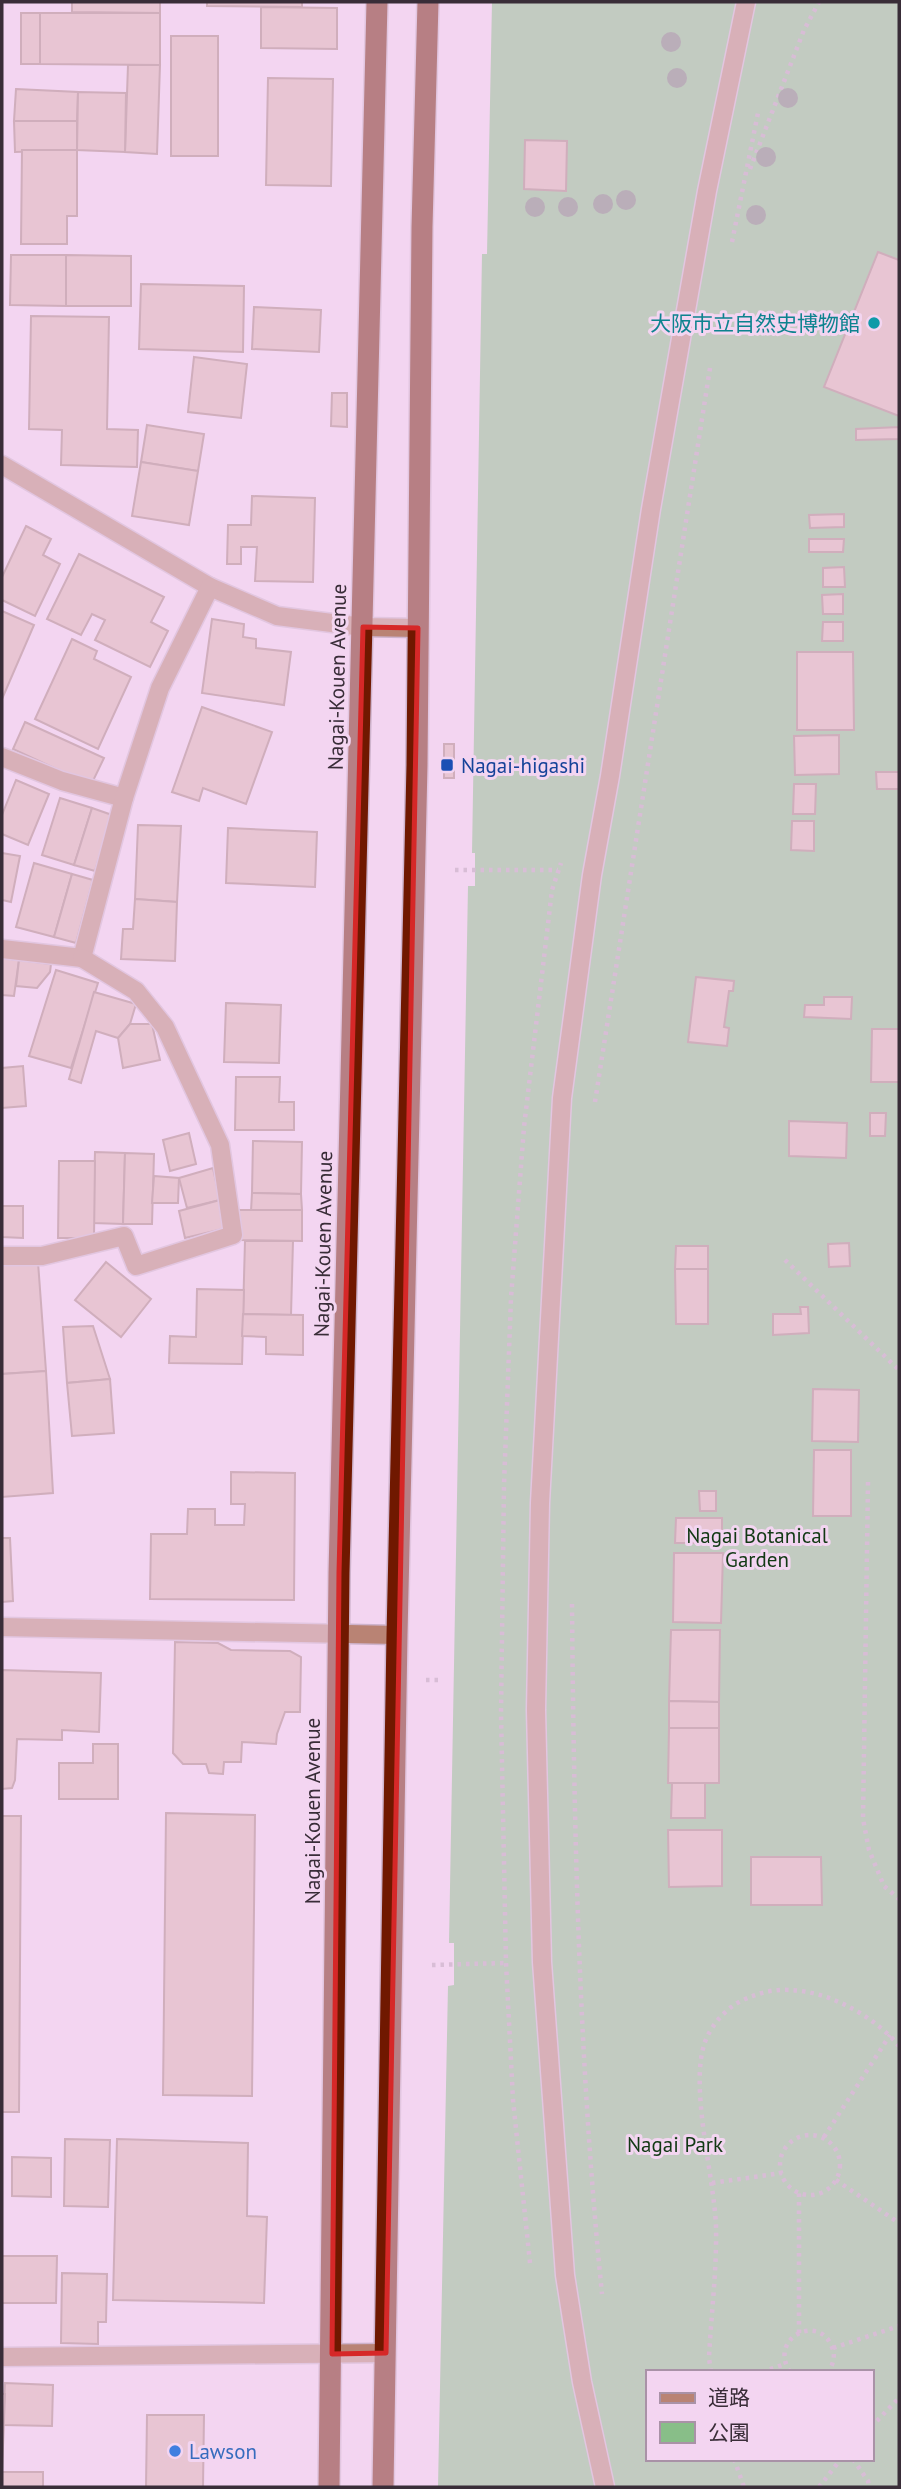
<svg xmlns="http://www.w3.org/2000/svg" width="901" height="2489" viewBox="0 0 901 2489" font-family="'PT Sans','Noto Sans JP',sans-serif">
	<style>
		.green { fill: #88be88; fill-rule: evenodd }
		.building { fill: #dbb1af; stroke: #a67e7d; stroke-width: 2 }
		.lines { fill: none; stroke-linecap: round; stroke-linejoin: round }
		.minor-casing { stroke: #ceb3cc; stroke-width: 21 }
		.highway-casing { stroke: #ceb3cc; stroke-width: 24 }
		.path { stroke: #b9a0b7; stroke-width: 4.5; stroke-dasharray: 3.5 5; stroke-linecap: butt }
		.minor { stroke: #b98374; stroke-width: 18 }
		.highway { stroke: #701800; stroke-width: 21 }
		.tree { fill: #777f77 }
		.marked { fill: none; stroke: #d62828; stroke-width: 5; stroke-linejoin: round }
		.culture-dot { fill: #0f9aa8; stroke: #f3d5f1; stroke-width: 2.5 }
		.transit-dot { fill: #1a4fb4; stroke: #f3d5f1; stroke-width: 2.5 }
		.shop-dot { fill: #3f7fe0; stroke: #f3d5f1; stroke-width: 2.5 }
		.labels { text-anchor: middle; dominant-baseline: central; stroke-width: 6; stroke-linejoin: round; paint-order: stroke }
		.culture-label { font-size: 21px; fill: #0d838f; stroke: #f3d5f1; text-anchor: end }
		.street-label { font-size: 21px; fill: #392d38; stroke: #f3d5f1 }
		.transit-label { font-size: 21px; fill: #164399; stroke: #f3d5f1; text-anchor: start }
		.park-label { font-size: 21px; fill: #123914; stroke: #f3d5f1 }
		.shop-label { font-size: 21px; fill: #366cbe; stroke: #f3d5f1; text-anchor: start }
	</style>
	<rect width="100%" height="100%" fill="#f3d5f1"/>
	<!-- green -->
	<path class="green" d="M492 2H899V2487H438L448 1986 454 1985V1943H449L468 886H475V853H472L482 254H487ZM647 2372H871V2459H647Z"/>
	<!-- building -->
	<g class="building">
		<polygon points="72,2 160,2 160,13 72,12"/>
		<polygon points="207,2 302,2 302,7 207,6"/>
		<polygon points="261,7 337,8 337,49 261,48"/>
		<rect x="21" y="13" width="19" height="51"/>
		<polygon points="40,13 160,13 160,65 40,64"/>
		<rect x="171" y="36" width="47" height="120"/>
		<polygon points="128,65 160,65 157,154 125,152"/>
		<polygon points="268,78 333,79 331,186 266,185"/>
		<polygon points="16,89 78,92 77,121 14,121"/>
		<polygon points="78,92 126,93 125,152 77,150"/>
		<polygon points="14,121 77,121 77,150 15,152"/>
		<polygon points="525,140 567,141 566,191 524,189"/>
		<polygon points="22,150 77,150 77,216 67,216 67,244 21,244"/>
		<polygon points="878,252 899,260 899,416 824,387"/>
		<polygon points="11,255 66,255 66,306 10,305"/>
		<polygon points="66,255 131,256 131,306 66,306"/>
		<polygon points="141,284 244,286 243,352 139,349"/>
		<polygon points="254,307 321,310 319,352 252,349"/>
		<polygon points="31,316 109,317 107,429 138,430 137,467 61,465 62,430 29,429"/>
		<polygon points="194,357 247,364 241,418 188,412"/>
		<polygon points="332,393 347,393 347,427 331,426"/>
		<polygon points="147,425 204,434 198,471 141,462"/>
		<polygon points="899,427 899,439 856,440 856,429"/>
		<polygon points="141,462 198,471 189,525 132,516"/>
		<polygon points="252,496 315,498 313,582 255,581 257,547 241,547 241,564 227,564 228,525 251,525"/>
		<polygon points="844,514 844,527 810,528 809,515"/>
		<polygon points="26,526 51,539 43,555 60,564 35,616 2,600 2,577"/>
		<polygon points="809,539 844,539 843,552 809,552"/>
		<polygon points="79,554 164,597 151,622 168,631 150,667 95,640 105,620 92,614 81,635 47,619"/>
		<polygon points="844,567 845,587 823,587 823,568"/>
		<polygon points="843,594 843,614 823,614 822,595"/>
		<polygon points="2,611 34,625 2,699"/>
		<polygon points="212,619 244,624 243,637 256,639 256,648 291,652 284,705 202,693"/>
		<polygon points="823,622 843,622 843,641 822,641"/>
		<polygon points="72,639 97,651 94,659 131,677 98,749 35,719"/>
		<polygon points="797,652 853,652 854,730 797,730"/>
		<polygon points="202,707 272,732 246,804 203,788 199,801 172,792"/>
		<polygon points="25,722 104,758 91,785 13,749"/>
		<polygon points="839,735 839,774 795,775 794,736"/>
		<rect x="444" y="744" width="10" height="34"/>
		<polygon points="876,772 899,772 899,789 877,789"/>
		<polygon points="16,780 49,794 28,845 2,834 2,815"/>
		<polygon points="794,784 816,784 815,814 793,814"/>
		<polygon points="60,798 92,808 74,865 42,855"/>
		<polygon points="92,808 112,815 95,871 74,865"/>
		<polygon points="792,821 814,821 814,851 791,850"/>
		<polygon points="138,825 181,826 177,902 135,899"/>
		<polygon points="228,828 317,832 315,887 226,883"/>
		<polygon points="2,853 20,856 11,902 2,900"/>
		<polygon points="34,863 72,874 54,937 16,927"/>
		<polygon points="72,874 93,880 76,943 54,937"/>
		<polygon points="135,899 177,902 175,961 121,959 123,929 133,929"/>
		<polygon points="2,958 19,960 14,996 2,995"/>
		<polygon points="19,960 51,964 50,972 37,988 16,986"/>
		<polygon points="56,970 98,983 71,1068 29,1056"/>
		<polygon points="696,977 734,981 733,991 729,991 724,1027 729,1028 727,1046 688,1042"/>
		<polygon points="94,992 136,1004 130,1024 118,1038 96,1031 81,1083 69,1079"/>
		<polygon points="824,997 852,997 851,1019 804,1017 805,1005 824,1005"/>
		<polygon points="226,1003 281,1005 279,1063 224,1062"/>
		<polygon points="130,1024 152,1024 160,1060 123,1068 118,1038"/>
		<polygon points="872,1029 899,1029 899,1082 871,1082"/>
		<polygon points="23,1066 26,1106 2,1108 2,1068"/>
		<polygon points="236,1077 280,1077 279,1102 294,1102 294,1130 235,1130"/>
		<polygon points="870,1113 886,1113 885,1136 870,1136"/>
		<polygon points="789,1121 847,1123 846,1158 789,1156"/>
		<polygon points="189,1133 196,1164 170,1171 163,1140"/>
		<polygon points="253,1141 302,1142 301,1194 252,1193"/>
		<polygon points="95,1152 125,1153 123,1224 93,1223"/>
		<polygon points="125,1153 154,1154 152,1224 123,1224"/>
		<polygon points="59,1161 95,1161 94,1238 58,1238"/>
		<polygon points="213,1168 220,1200 187,1208 179,1178"/>
		<polygon points="154,1176 179,1178 178,1203 152,1203"/>
		<polygon points="252,1193 301,1194 302,1210 251,1211"/>
		<polygon points="220,1200 227,1228 185,1238 179,1211"/>
		<polygon points="2,1206 23,1206 23,1238 2,1237"/>
		<polygon points="239,1210 302,1210 302,1241 239,1240"/>
		<polygon points="245,1241 293,1241 291,1315 243,1314"/>
		<polygon points="849,1243 850,1266 829,1267 828,1244"/>
		<polygon points="676,1246 708,1246 708,1269 675,1269"/>
		<polygon points="38,1262 46,1371 2,1374 2,1264"/>
		<polygon points="106,1262 151,1299 121,1337 75,1300"/>
		<polygon points="675,1269 708,1269 708,1324 676,1324"/>
		<polygon points="197,1289 244,1290 242,1364 169,1363 170,1336 196,1337"/>
		<polygon points="800,1307 808,1307 809,1333 773,1335 773,1314 801,1314"/>
		<polygon points="243,1314 303,1315 303,1355 266,1354 266,1337 242,1336"/>
		<polygon points="93,1326 110,1379 67,1383 63,1327"/>
		<polygon points="46,1371 53,1493 2,1497 2,1374"/>
		<polygon points="110,1379 114,1433 72,1436 67,1383"/>
		<polygon points="813,1389 859,1390 858,1442 812,1441"/>
		<polygon points="814,1450 851,1450 851,1516 813,1516"/>
		<polygon points="231,1472 295,1473 294,1600 150,1599 151,1534 187,1534 188,1509 215,1509 215,1525 244,1525 245,1504 231,1504"/>
		<polygon points="699,1491 716,1491 716,1511 700,1511"/>
		<polygon points="676,1518 722,1518 722,1543 675,1543"/>
		<polygon points="2,1538 10,1538 13,1601 2,1602"/>
		<polygon points="674,1553 723,1553 721,1623 673,1622"/>
		<polygon points="671,1630 720,1630 719,1702 669,1701"/>
		<polygon points="175,1642 218,1643 231,1650 290,1651 301,1657 300,1712 285,1712 277,1734 276,1744 242,1742 241,1762 224,1762 223,1774 209,1773 206,1764 183,1764 173,1753"/>
		<polygon points="2,1670 101,1673 99,1732 62,1730 62,1740 17,1739 15,1780 12,1788 2,1789"/>
		<polygon points="669,1701 719,1702 719,1728 669,1728"/>
		<polygon points="669,1728 719,1728 719,1783 668,1783"/>
		<polygon points="93,1744 118,1744 118,1799 59,1799 59,1763 93,1763"/>
		<polygon points="672,1783 705,1783 705,1818 671,1818"/>
		<polygon points="166,1813 255,1815 252,2096 163,2095"/>
		<polygon points="2,1816 21,1816 19,2112 2,2112"/>
		<polygon points="668,1830 722,1830 722,1886 669,1887"/>
		<polygon points="751,1857 821,1857 822,1905 751,1905"/>
		<polygon points="65,2139 110,2140 108,2207 64,2206"/>
		<polygon points="117,2139 248,2143 247,2216 267,2217 264,2303 113,2300"/>
		<polygon points="12,2157 51,2158 51,2197 12,2196"/>
		<polygon points="2,2256 57,2256 56,2303 2,2303"/>
		<polygon points="62,2273 107,2274 106,2322 98,2322 98,2344 61,2343"/>
		<polygon points="5,2383 53,2385 52,2426 3,2425"/>
		<polygon points="2,2394 5,2394 2,2472"/>
		<polygon points="147,2415 204,2415 203,2487 146,2487"/>
		<rect x="2" y="2472" width="41" height="15"/>
	</g>
	<g class="lines">
		<defs>
			<g id="minor">
				<polyline points="2,465 210,587 277,616 363,627 418,628"/>
				<polyline points="2,757 62,781 124,798"/>
				<polyline points="2,949 82,958 124,798 160,688 210,587"/>
				<polyline points="2,1256 42,1256 124,1236 136,1266 233,1235 220,1145 165,1027 136,991 82,958"/>
				<polyline points="2,1627 397,1635"/>
				<polyline points="2,2357 386,2353"/>
				<polyline points="605,2487 582,2382 565,2275 542,1962 536,1710 540,1503 562,1098 592,875 610,776 651,509 707,191 746,2"/>
			</g>
			<g id="highway">
				<polyline points="329,2487 339,1573 377,2"/>
				<polyline points="383,2487 397,1635 417,765 422,227 428,2"/>
			</g>
		</defs>
		<!-- minor casing -->
		<use href="#minor" class="minor-casing"/>
		<!-- highway casing -->
		<use href="#highway" class="highway-casing"/>
		<!-- path -->
		<g class="path">
			<polyline points="750,169 804,30 819,2"/>
			<polyline points="732,242 758,113"/>
			<polyline points="455,870 558,870"/>
			<polyline points="595,1102 710,368"/>
			<polyline points="785,1260 899,1370"/>
			<polyline points="868,1482 863,1819 869,1850 884,1886 899,1899"/>
			<path d="M572 1604C574 1834 579 2065 602 2294"/>
			<polyline points="426,1680 439,1680"/>
			<polyline points="432,1965 506,1963"/>
			<circle cx="810" cy="2165" r="30"/>
			<polyline points="824,2137 890,2035"/>
			<polyline points="836,2180 899,2223"/>
			<polyline points="712,2183 782,2173"/>
			<polyline points="530,2263 513,2100 506,1963 501,1713 504,1485 511,1298 524,1127 552,890 561,863"/>
			<polyline points="799,2333 799,2193"/>
			<polyline points="833,2348 899,2326"/>
			<path d="M711 2372 709 2358C711 2315 717 2270 716 2226 714 2176 689 2086 705 2042 711 2025 727 2007 743 2000 759 1993 772 1989 789 1990 829 1991 874 2016 899 2046"/>
			<polyline points="762,2372 785,2364"/>
			<path d="M790 2372C768 2338 818 2314 831 2345 836 2355 834 2363 828 2372"/>
			<polyline points="871,2427 899,2398"/>
			<polyline points="734,2459 744,2487"/>
			<polyline points="853,2459 868,2481 869,2487"/>
			<polyline points="819,2487 841,2459"/>
		</g>
		<!-- minor -->
		<use href="#minor" class="minor"/>
		<!-- highway -->
		<use href="#highway" class="highway"/>
	</g>
	<!-- trees -->
	<g class="tree">
		<circle cx="671" cy="42" r="10"/>
		<circle cx="677" cy="78" r="10"/>
		<circle cx="788" cy="98" r="10"/>
		<circle cx="766" cy="157" r="10"/>
		<circle cx="626" cy="200" r="10"/>
		<circle cx="603" cy="204" r="10"/>
		<circle cx="535" cy="207" r="10"/>
		<circle cx="568" cy="207" r="10"/>
		<circle cx="756" cy="215" r="10"/>
	</g>
	<!-- marked area -->
	<path d="M0 0H901V2489H0ZM363 627 418 628 386 2353 332 2354 339 1573Z" fill="#f3d5f1" fill-opacity=".55" fill-rule="evenodd"/>
	<path class="marked" d="M363 627 418 628 386 2353 332 2354 339 1573Z"/>
	<!-- markers -->
	<circle class="culture-dot" cx="874" cy="323" r="7"/>
	<rect class="transit-dot" x="440" y="758" width="14" height="14" rx="3.5"/>
	<circle class="shop-dot" cx="175" cy="2451" r="7"/>
	<g class="labels">
		<!-- culture labels -->
		<g class="culture-label">
			<text x="860" y="323">大阪市立自然史博物館</text>
		</g>
		<!-- street labels -->
		<g class="street-label">
			<text transform="translate(337 677) rotate(-89)">Nagai-Kouen Avenue</text>
			<text transform="translate(323 1244) rotate(-89)">Nagai-Kouen Avenue</text>
			<text transform="translate(312 1811) rotate(-90)">Nagai-Kouen Avenue</text>
		</g>
		<!-- transit labels -->
		<g class="transit-label">
			<text x="461" y="765">Nagai-higashi</text>
		</g>
		<!-- park labels -->
		<g class="park-label">
			<text x="757" y="1535">Nagai Botanical<tspan x="757" dy="24">Garden</tspan></text>
			<text x="675" y="2144">Nagai Park</text>
		</g>
		<!-- shop labels -->
		<g class="shop-label">
			<text x="189" y="2451">Lawson</text>
		</g>
	</g>
	<!-- border -->
	<rect width="901" height="2489" fill="none" stroke="#392d38" stroke-width="7"/>
	<!-- legend -->
	<rect x="646" y="2370" width="228" height="91" fill="#f3d5f1" stroke="#a992a7" stroke-width="2"/>
	<rect x="660" y="2393" width="35" height="10" fill="#b98374" stroke="#a992a7" stroke-width="2"/>
	<text x="708" y="2405" font-size="21" fill="#392d38">道路</text>
	<rect x="660" y="2422" width="35" height="21" fill="#88be88" stroke="#a992a7" stroke-width="2"/>
	<text x="708" y="2440" font-size="21" fill="#392d38">公園</text>
</svg>
